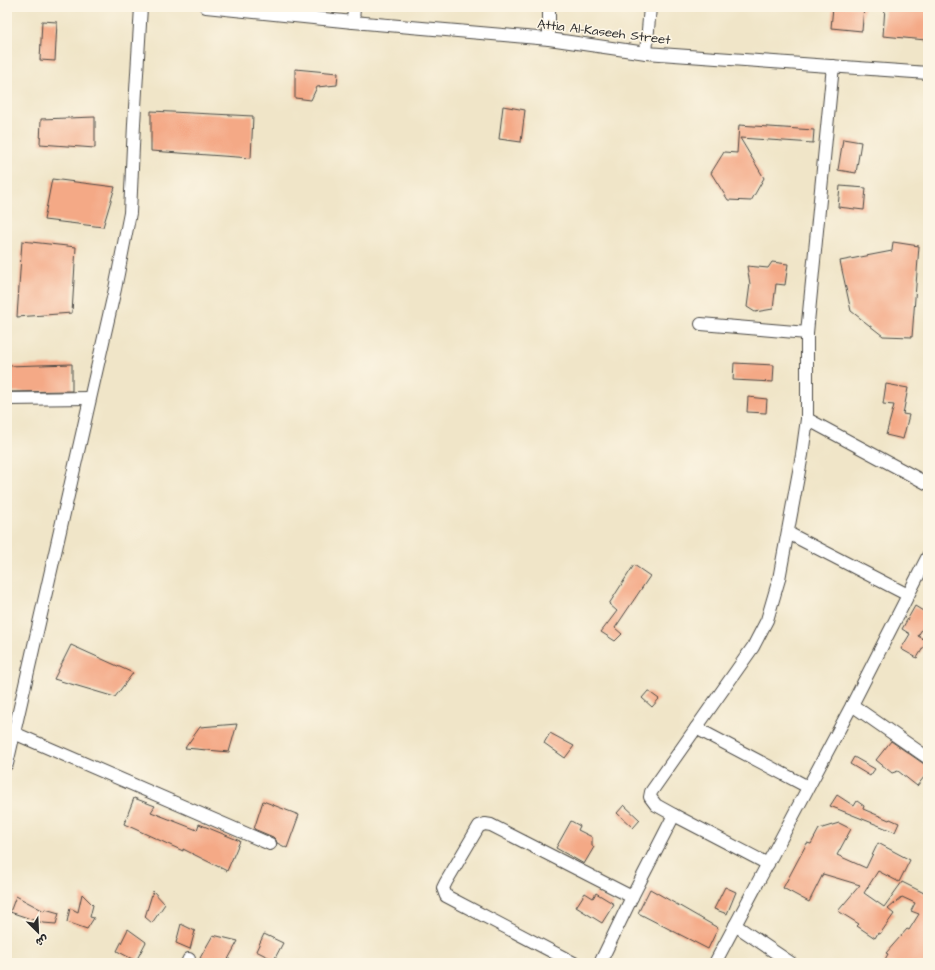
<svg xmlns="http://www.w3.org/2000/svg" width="935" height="970" viewBox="0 0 935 970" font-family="'Architects Daughter','Playpen Sans Arabic',sans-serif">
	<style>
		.building { fill: #f4a986 }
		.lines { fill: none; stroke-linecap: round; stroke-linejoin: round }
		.minor-casing { stroke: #494743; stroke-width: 14 }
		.minor { stroke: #fff; stroke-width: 12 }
		.labels { text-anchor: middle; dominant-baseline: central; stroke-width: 3.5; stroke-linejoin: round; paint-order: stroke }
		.street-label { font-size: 13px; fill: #2b2b2b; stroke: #fcf5e5 }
	</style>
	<rect width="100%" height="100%" fill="#fcf5e5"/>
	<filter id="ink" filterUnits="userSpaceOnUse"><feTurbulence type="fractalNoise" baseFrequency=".025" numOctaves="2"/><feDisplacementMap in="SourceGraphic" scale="8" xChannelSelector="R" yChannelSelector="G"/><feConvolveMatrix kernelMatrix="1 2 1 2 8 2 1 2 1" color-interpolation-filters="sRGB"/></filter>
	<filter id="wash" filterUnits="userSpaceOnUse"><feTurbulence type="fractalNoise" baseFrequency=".012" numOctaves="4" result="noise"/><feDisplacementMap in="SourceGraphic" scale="16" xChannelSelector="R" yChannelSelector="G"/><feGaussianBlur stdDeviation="0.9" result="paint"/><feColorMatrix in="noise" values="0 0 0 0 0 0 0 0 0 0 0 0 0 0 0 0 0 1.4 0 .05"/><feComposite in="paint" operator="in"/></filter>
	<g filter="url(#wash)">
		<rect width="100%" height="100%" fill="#f0e5c8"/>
		<g id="blocks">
			<!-- building -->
			<g class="building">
				<polygon points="833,7 864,7 862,31 831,28"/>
				<polygon points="885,7 928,7 926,40 883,36"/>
				<polygon points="42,21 57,22 55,61 40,60"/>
				<polygon points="295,69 338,73 337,85 317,87 311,100 295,98"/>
				<polygon points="503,106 525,110 521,142 499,139"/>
				<polygon points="151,111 253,116 251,158 151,151"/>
				<polygon points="95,117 95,148 40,144 41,119"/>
				<polygon points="739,125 814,130 813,143 740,138 764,178 751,201 728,200 711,173 724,152 737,153"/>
				<polygon points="843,139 861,142 856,173 838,170"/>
				<polygon points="52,179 115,187 103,227 44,220"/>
				<polygon points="840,186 866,188 864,210 838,207"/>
				<polygon points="22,241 76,247 72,313 17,317"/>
				<polygon points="893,242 919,246 912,337 883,336 851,311 840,261 892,251"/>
				<polygon points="772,262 788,264 785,285 776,284 773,309 755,312 747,307 750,284 747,266 768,268"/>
				<polygon points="734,363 774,365 773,382 733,380"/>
				<polygon points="72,364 72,391 7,392 7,366"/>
				<polygon points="886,384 908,388 903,414 909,415 903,439 886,435 894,405 883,404"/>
				<polygon points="748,397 767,399 766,413 747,412"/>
				<polygon points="634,565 650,576 615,628 622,634 615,641 601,632 617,611 609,604"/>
				<polygon points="915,606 928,614 928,619 918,636 927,641 917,658 901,649 910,634 902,629"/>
				<polygon points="71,645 133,673 115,697 54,679"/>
				<polygon points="648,691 659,699 652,707 642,698"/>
				<polygon points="237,724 229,752 185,748 200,727"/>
				<polygon points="550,733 574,746 565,758 544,743"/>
				<polygon points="891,741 924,764 928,765 928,772 917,786 898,771 892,773 876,760"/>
				<polygon points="854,757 875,769 870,776 850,764"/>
				<polygon points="837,795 854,806 857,801 864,806 863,809 889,820 890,819 899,823 895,832 830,806"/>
				<polygon points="134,798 155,806 151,812 197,830 199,824 240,841 227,871 183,849 183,851 124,824"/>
				<polygon points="263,801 299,815 287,848 277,843 276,840 273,837 254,829"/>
				<polygon points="624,805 640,820 633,828 617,813"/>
				<polygon points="571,821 580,826 578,830 592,837 592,846 594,847 584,864 556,848"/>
				<polygon points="839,823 851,829 837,855 866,868 878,843 910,860 899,882 878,871 864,893 884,907 902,882 928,895 928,963 883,963 888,954 886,953 907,929 909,930 919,914 911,911 915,903 902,897 888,909 894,914 880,934 878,933 875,938 857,926 859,924 838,911 860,885 823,874 809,902 783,888 807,843 811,844 819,829"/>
				<polygon points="725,887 736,892 727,914 714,909"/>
				<polygon points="650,889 718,928 708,949 638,913"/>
				<polygon points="153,891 165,904 152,923 145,917"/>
				<polygon points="585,893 593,898 596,893 614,904 602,923 576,907"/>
				<polygon points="82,894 93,905 90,917 94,918 87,929 67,922 70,908 78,912"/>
				<polygon points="16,896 44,911 45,909 59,913 56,924 43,923 10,912"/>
				<polygon points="181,924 195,931 190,949 176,943"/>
				<polygon points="128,929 146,942 136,961 117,951"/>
				<polygon points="264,934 283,943 274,960 256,951"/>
				<polygon points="213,935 238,941 226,963 208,963 200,958"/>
			</g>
		</g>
	</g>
	<g filter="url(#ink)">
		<use href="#blocks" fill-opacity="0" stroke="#494743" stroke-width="1"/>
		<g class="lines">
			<defs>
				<g id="minor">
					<polyline points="206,7 353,22 549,39 646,53 928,73"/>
					<polyline points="549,7 549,39"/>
					<polyline points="353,22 354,7"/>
					<polyline points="646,53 650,7"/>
					<polyline points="701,324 807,333 833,66"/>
					<polyline points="7,399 90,398"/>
					<polyline points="807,419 928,484"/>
					<polyline points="788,533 908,595"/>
					<polyline points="852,705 928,758"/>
					<polyline points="696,728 808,787"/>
					<polyline points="14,733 270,844"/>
					<polyline points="7,764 115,289 130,213 134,124 141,7"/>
					<polyline points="768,864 674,815 656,805 650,797 651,792 753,647 767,620 779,579 802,455 807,419 807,333"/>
					<polyline points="735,925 791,963"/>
					<polyline points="187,963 189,959"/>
					<polyline points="574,963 446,896 443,888 446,882 479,826 485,824 491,825 632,897"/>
					<polyline points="600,963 632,897 674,815"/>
					<polyline points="715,963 852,705 928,556"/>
				</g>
			</defs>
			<!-- minor casing -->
			<use href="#minor" class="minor-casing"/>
			<!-- minor -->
			<use href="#minor" class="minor"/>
		</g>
	</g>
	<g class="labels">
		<!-- street labels -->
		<g class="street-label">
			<text transform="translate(604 32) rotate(7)">Attia Al-Kaseeh Street</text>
		</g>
	</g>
	<!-- margin -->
	<rect width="935" height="970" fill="none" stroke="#fcf5e5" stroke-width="24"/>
	<!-- north arrow -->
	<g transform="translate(38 932) rotate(156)" stroke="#fcf5e5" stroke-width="3" paint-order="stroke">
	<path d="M0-3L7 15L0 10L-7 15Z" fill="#2b2b2b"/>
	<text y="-6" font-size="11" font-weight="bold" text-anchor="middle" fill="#2b2b2b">ش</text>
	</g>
</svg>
